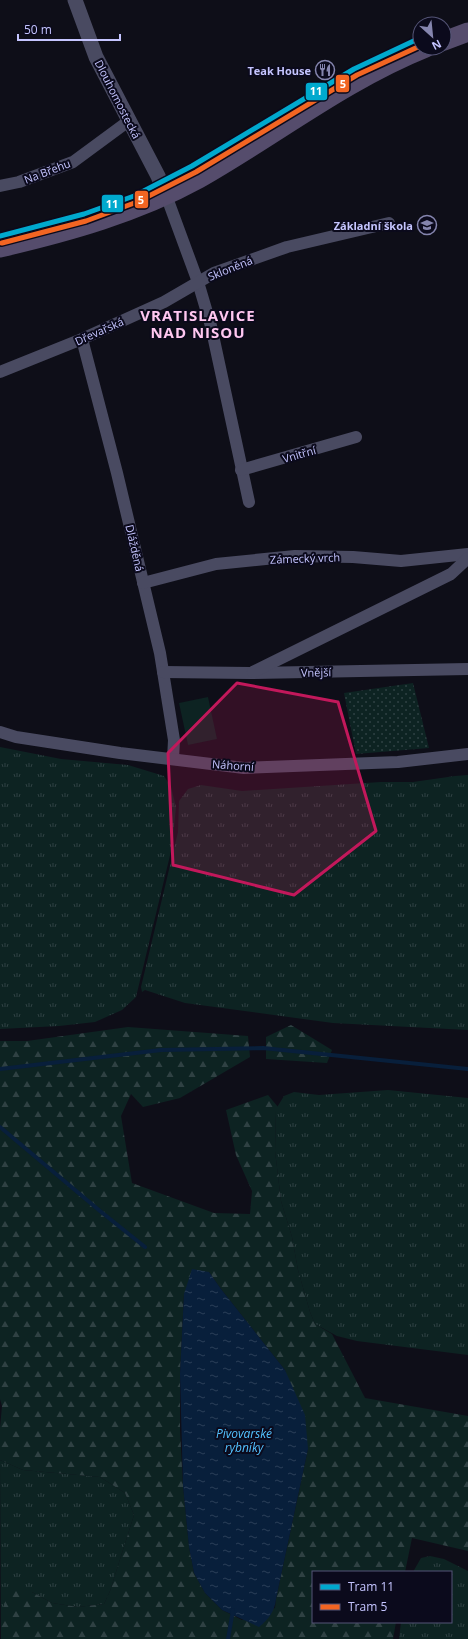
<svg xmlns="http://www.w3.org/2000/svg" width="468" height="1639" viewBox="0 0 468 1639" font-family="'Open Sans',sans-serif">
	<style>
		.grass { fill: url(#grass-tufts) }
		.forest { fill: url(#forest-firs); fill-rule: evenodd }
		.park { fill: url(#park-dots) }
		.garden { fill: #0d2322 }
		.water { fill: url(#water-ripples) }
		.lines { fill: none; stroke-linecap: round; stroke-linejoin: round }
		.stream { stroke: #081f3b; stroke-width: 4 }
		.minor { stroke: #494a61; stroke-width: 12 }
		.tertiary { stroke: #494a61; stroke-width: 15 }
		.primary { stroke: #554c6c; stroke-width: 19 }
		.tram-1-casing { stroke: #0b0a1c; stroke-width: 8 }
		.tram-2-casing { stroke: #0b0a1c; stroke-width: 8 }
		.tram-1 { stroke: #00a9ce; stroke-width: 5 }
		.tram-2 { stroke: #f26522; stroke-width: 5 }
		.marked { fill: #c2185b; fill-opacity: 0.2; stroke: #c2185b; stroke-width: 3; stroke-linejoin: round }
		.labels { text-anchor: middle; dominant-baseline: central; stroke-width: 4; stroke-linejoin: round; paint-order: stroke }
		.poi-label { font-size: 11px; font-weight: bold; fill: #c5c5ff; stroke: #0b0a1c; text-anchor: end }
		.street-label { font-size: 11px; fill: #c5c5ff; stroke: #0b0a1c }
		.water-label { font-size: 12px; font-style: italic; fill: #53c2ff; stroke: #0b0a1c }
		.district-label { font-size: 15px; font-weight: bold; letter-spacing: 1px; fill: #ffc7f1; stroke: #0b0a1c }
		.line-badge { stroke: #0b0a1c; stroke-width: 1.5 }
		.badge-label { font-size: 11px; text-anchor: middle; font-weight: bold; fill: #fff }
	</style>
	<defs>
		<pattern id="grass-tufts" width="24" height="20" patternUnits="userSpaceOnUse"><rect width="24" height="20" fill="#0d2322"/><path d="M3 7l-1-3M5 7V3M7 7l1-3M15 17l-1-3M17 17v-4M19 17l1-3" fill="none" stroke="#2f4143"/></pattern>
		<pattern id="forest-firs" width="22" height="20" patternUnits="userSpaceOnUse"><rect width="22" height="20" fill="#0d2322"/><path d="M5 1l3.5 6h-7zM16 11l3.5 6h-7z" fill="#2f4143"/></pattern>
		<pattern id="park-dots" width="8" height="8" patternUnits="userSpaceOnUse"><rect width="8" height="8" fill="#0d2322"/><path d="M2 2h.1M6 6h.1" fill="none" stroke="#2f4143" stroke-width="1.8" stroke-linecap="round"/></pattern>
		<pattern id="water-ripples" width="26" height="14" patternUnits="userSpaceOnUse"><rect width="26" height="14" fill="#081f3b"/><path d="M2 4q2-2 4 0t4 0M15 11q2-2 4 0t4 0" fill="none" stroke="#2a3e58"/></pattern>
	</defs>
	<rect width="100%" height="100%" fill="#0e0e18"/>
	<!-- grass -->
	<g class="grass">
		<polygon points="0,747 61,759 128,765 164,776 171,787 176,807 172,847 136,997 122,1010 95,1022 59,1026 0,1029"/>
		<polygon points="468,775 468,1030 333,1023 185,1003 145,990 142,992 141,987 178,832 179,801 188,789 201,785 242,791 381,782 413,782 455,776"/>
		<polygon points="388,1090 468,1098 468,1355 357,1341 337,1336 315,1324 310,1312 298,1270 292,1237 281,1201 275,1151 276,1109 284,1096 294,1092 319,1095"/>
		<polygon points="0,1460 23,1470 100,1477 125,1493 134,1515 110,1591 104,1604 78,1607 52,1603 32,1592 1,1614 1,1639"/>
		<polygon points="430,1556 444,1559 468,1571 468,1639 399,1639 401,1622 451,1622 451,1572 413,1572 421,1558"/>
	</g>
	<!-- forest -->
	<g class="forest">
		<polygon points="291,1025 332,1050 327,1063 266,1059 266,1037"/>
		<path d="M128 1027 248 1036 250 1057 180 1098 143 1107 131 1094 121 1116 132 1183 214 1213 250 1214 252 1191 236 1155 226 1110 268 1095 278 1107 276 1110 275 1151 281 1201 292 1237 298 1270 310 1312 315 1324 332 1334 365 1398 468 1416V1551L412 1538 405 1572H313V1622H396L393 1639H1V1614L10 1587 32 1592 52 1603 78 1607 104 1604 110 1591 134 1515 125 1493 100 1477 23 1470 0 1460V1428L2 1406 0 1399V1041H27ZM209 1272 221 1289 285 1370 308 1449 276 1599 275 1608 242 1620 222 1610 205 1593 194 1573 189 1547 183 1486 180 1430V1374L184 1294Z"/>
	</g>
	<!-- park -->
	<polygon class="park" points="413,683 429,748 356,754 344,693"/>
	<!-- garden -->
	<polygon class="garden" points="208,697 217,739 188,745 179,703"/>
	<!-- water -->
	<path class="water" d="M192 1269 209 1272 221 1289 285 1370 305 1415 308 1449 276 1599C275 1611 268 1620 259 1627L222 1610 205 1593 194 1573 189 1547 183 1486 180 1374 184 1294Z"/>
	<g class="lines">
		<!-- stream -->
		<g class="stream">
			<polyline points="0,1069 161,1050 263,1048 468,1069"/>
			<polyline points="0,1127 100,1211 145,1247"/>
			<polyline points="228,1639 233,1610"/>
		</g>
		<!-- minor -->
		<g class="minor">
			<polyline points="0,186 19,182 73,162 130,120"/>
			<polyline points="166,195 198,282 211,326 249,502"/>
			<polyline points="82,339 117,473 160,653 174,740 173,759"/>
			<polyline points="0,372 82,339 164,302 214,273 287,247 389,223"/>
			<polyline points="241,470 356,437"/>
			<polyline points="143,583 216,564 295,556 353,557 401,561 468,554"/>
			<polyline points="163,672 250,673 468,669"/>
			<polyline points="253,672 451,574 468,558"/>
			<polyline points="0,732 16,737 120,753 244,768 398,762 468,754"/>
		</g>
		<!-- tertiary -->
		<polyline class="tertiary" points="75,0 96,57 158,176 166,195"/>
		<!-- primary -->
		<g class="primary">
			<polyline points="444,41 468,32"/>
			<path d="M0 248C69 232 137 213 199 179 275 136 344 81 426 48"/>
		</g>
		<defs>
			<polyline id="tram-1" points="0,236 84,214 134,196 192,166 354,69 420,38"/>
			<polyline id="tram-2" points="2,243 86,221 137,202 196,172 357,75 420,46"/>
		</defs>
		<!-- tram-1 casing -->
		<use href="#tram-1" class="tram-1-casing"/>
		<!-- tram-2 casing -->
		<use href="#tram-2" class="tram-2-casing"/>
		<!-- tram-1 -->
		<use href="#tram-1" class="tram-1"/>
		<!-- tram-2 -->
		<use href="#tram-2" class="tram-2"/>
	</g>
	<!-- marked area -->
	<path class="marked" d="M237 683 338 702 376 831 294 895 173 865 168 753Z"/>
	<!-- icons -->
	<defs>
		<symbol id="restaurant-ring" viewBox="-11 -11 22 22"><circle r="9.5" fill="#0b0a1c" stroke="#8585ae" stroke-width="1.5"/><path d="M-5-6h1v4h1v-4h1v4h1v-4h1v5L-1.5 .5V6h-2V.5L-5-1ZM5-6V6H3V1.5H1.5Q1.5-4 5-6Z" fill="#8585ae"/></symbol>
		<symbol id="school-ring" viewBox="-11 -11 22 22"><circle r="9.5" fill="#0b0a1c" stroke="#8585ae" stroke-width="1.5"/><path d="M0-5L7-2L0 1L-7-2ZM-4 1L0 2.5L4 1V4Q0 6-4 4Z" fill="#8585ae"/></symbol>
	</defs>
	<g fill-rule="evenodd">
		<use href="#restaurant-ring" x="314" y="59" width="22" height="22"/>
		<use href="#school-ring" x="416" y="214" width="22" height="22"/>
	</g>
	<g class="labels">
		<!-- poi labels -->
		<g class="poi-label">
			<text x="311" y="70">Teak House</text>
			<text x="413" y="225">Základní škola</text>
		</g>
		<!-- street labels -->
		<g class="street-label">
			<text transform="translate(118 99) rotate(63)">Dlouhomostecká</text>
			<text transform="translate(47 171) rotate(-21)">Na Břehu</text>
			<text transform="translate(230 268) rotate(-22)">Skloněná</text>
			<text transform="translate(99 331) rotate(-24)">Dřevařská</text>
			<text transform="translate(299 454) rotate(-16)">Vnitřní</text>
			<text transform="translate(135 548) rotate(77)">Dlážděná</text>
			<text transform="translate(305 558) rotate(-2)">Zámecký vrch</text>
			<text transform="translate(316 672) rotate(-1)">Vnější</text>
			<text transform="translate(233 765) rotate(4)">Náhorní</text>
		</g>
		<!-- water labels -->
		<g class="water-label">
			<text x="244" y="1433">Pivovarské<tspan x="244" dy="14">rybníky</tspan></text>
		</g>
		<!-- district labels -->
		<g class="district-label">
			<text x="198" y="315">VRATISLAVICE<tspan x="198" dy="17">NAD NISOU</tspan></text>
		</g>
	</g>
	<g class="line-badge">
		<rect x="335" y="74" width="15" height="19" rx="4" fill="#f26522"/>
		<rect x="305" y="82" width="23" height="19" rx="4" fill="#00a9ce"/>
		<rect x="134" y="190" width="15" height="19" rx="4" fill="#f26522"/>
		<rect x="101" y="194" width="23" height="19" rx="4" fill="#00a9ce"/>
	</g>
	<g class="badge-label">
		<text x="343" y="88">5</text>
		<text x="316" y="95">11</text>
		<text x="141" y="204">5</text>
		<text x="112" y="208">11</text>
	</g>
	<!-- legend -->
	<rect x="312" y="1571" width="140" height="52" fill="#0b0a1c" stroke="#555577"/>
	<rect x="320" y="1584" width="20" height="6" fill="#00a9ce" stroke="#555577"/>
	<text x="348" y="1591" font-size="12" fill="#c5c5ff">Tram 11</text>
	<rect x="320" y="1604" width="20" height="6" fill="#f26522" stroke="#555577"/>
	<text x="348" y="1611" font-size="12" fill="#c5c5ff">Tram 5</text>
	<!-- north arrow -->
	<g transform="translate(432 36) rotate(153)"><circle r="19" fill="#0b0a1c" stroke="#555577"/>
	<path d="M0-3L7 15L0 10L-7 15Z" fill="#8585ae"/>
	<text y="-6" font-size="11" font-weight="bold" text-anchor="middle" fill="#c5c5ff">N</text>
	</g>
	<!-- scale -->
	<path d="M18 34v6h102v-6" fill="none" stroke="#c5c5ff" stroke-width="2"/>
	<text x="24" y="34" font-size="12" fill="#c5c5ff" stroke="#0b0a1c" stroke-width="3" paint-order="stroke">50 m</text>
</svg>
